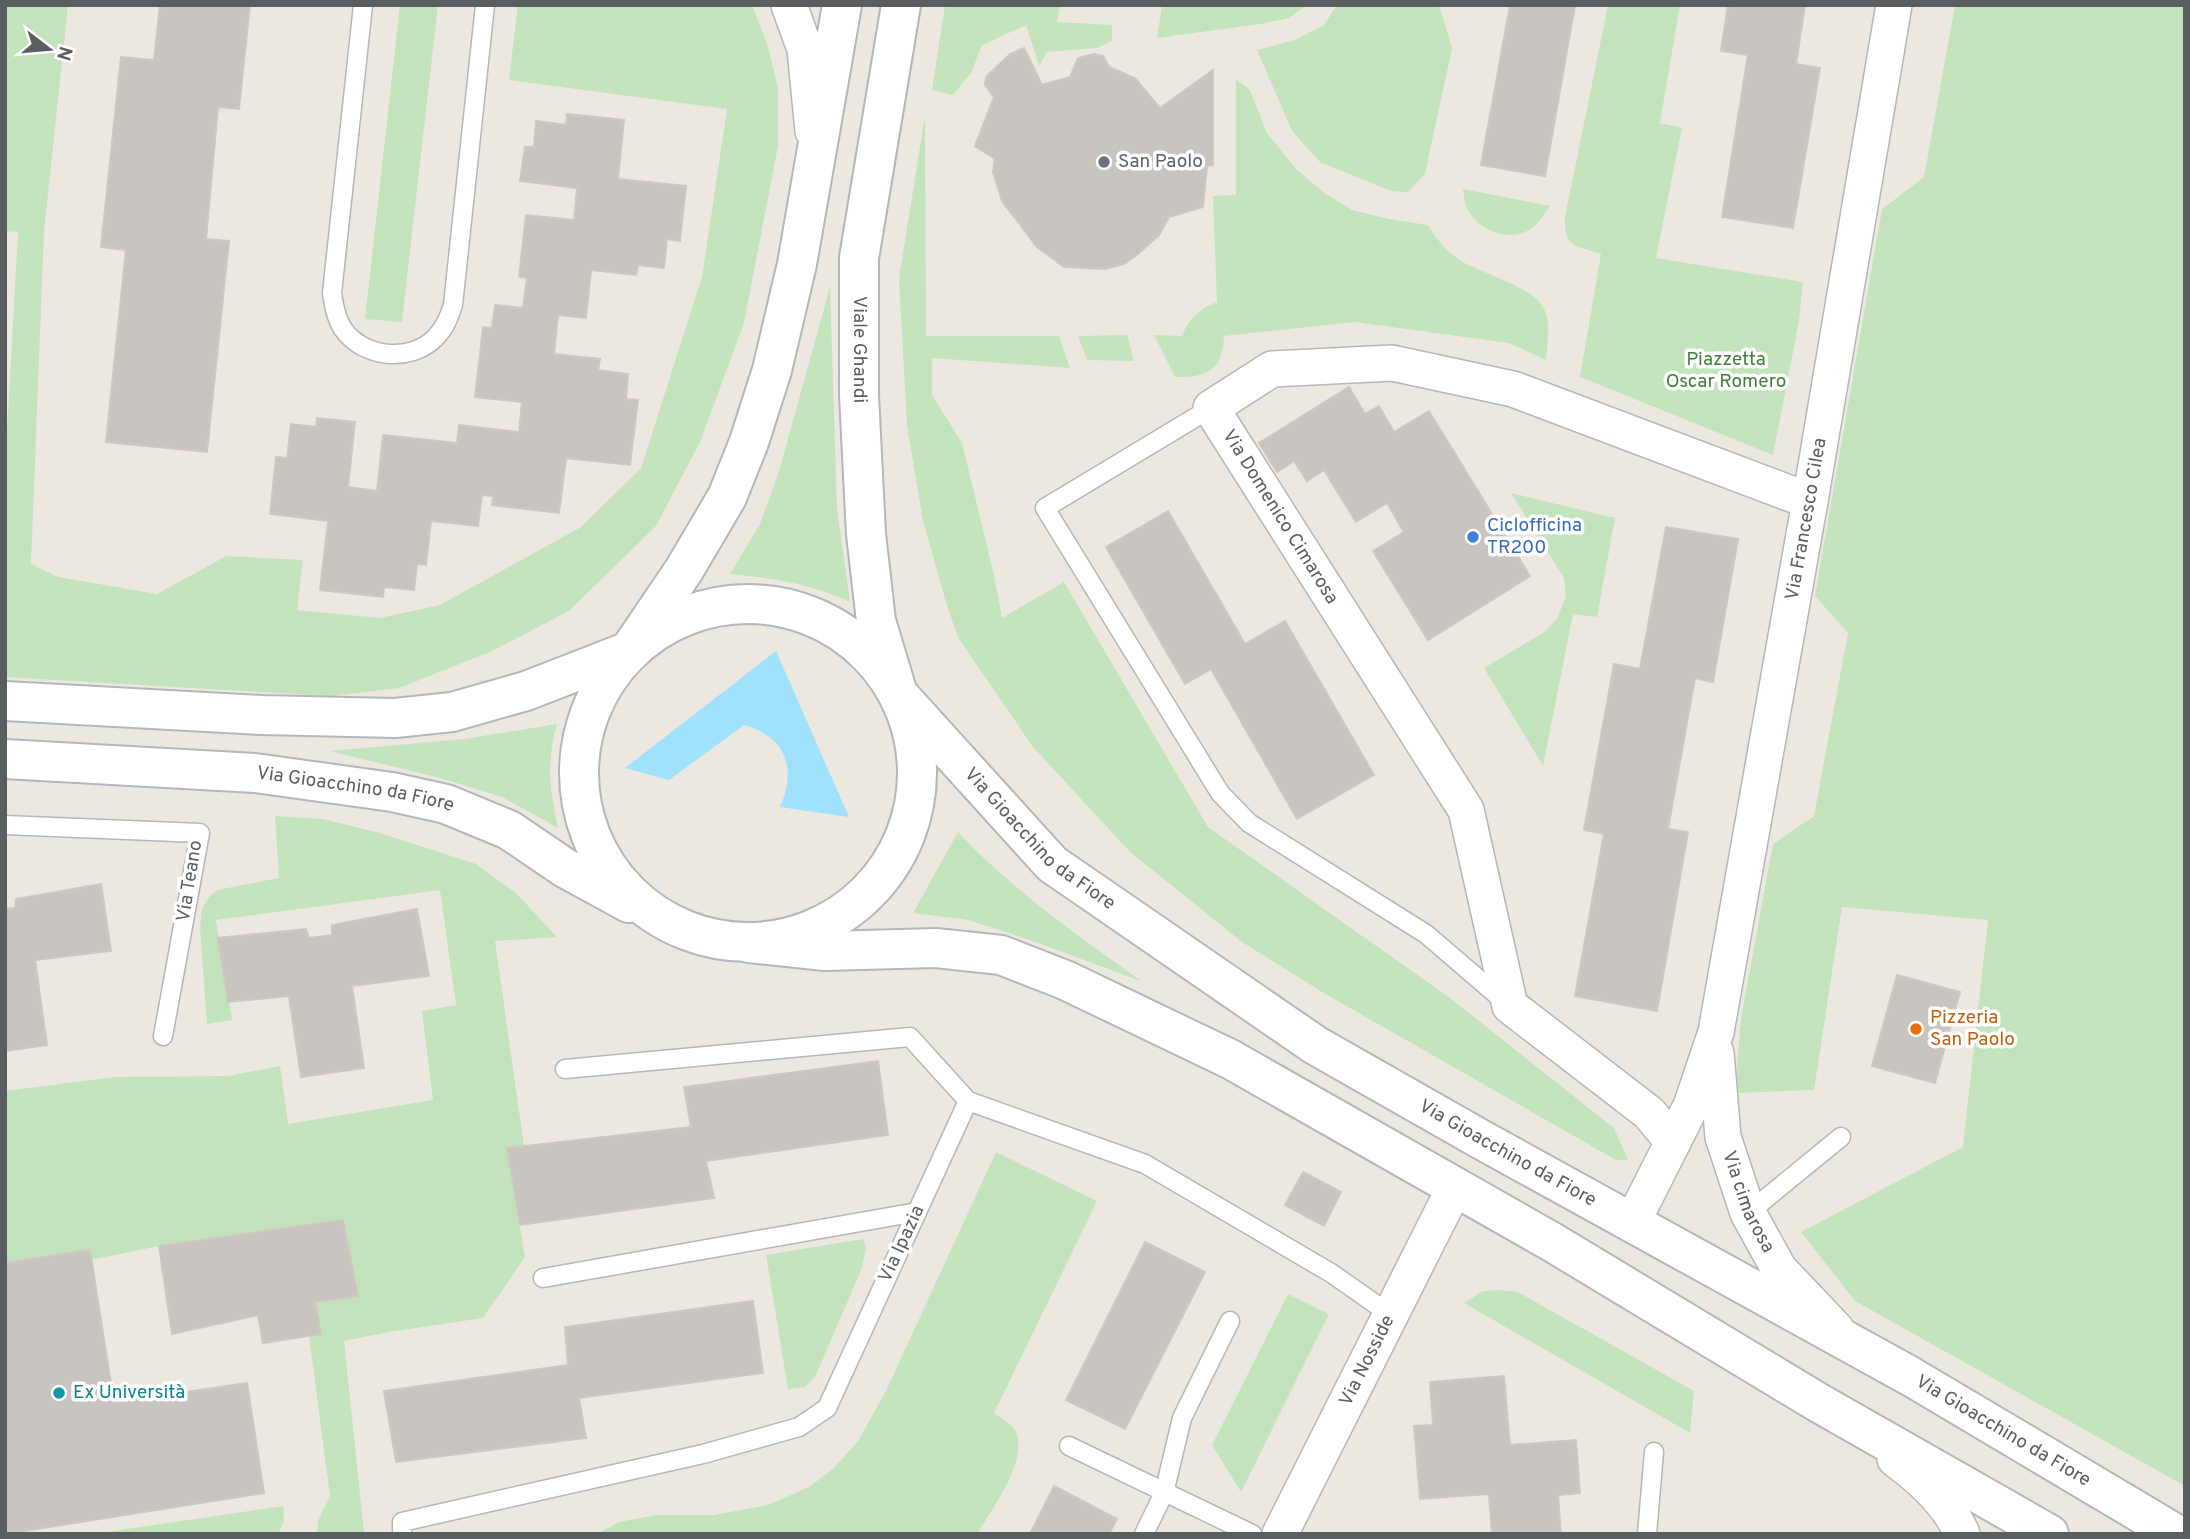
<svg xmlns="http://www.w3.org/2000/svg" width="2190" height="1539" viewBox="0 0 2190 1539" font-family="Overpass,sans-serif">
	<style>
		.green { fill: #c3e3bd }
		.water { fill: #a0e1fc }
		.building { fill: #c8c5c0; stroke: #d0c8bf; stroke-width: 2 }
		.lines { fill: none; stroke-linecap: round; stroke-linejoin: round }
		.lane-casing { stroke: #b3b7bb; stroke-width: 21 }
		.street-casing { stroke: #b3b7bb; stroke-width: 38 }
		.secondary-casing { stroke: #b2b7bb; stroke-width: 42 }
		.lane { stroke: #fff; stroke-width: 18 }
		.street { stroke: #fff; stroke-width: 35 }
		.secondary { stroke: #fff; stroke-width: 38 }
		.worship-dot { fill: #6b7280; stroke: #fff; stroke-width: 2.5 }
		.shop-dot { fill: #3f7fe0; stroke: #fff; stroke-width: 2.5 }
		.food-dot { fill: #e8710a; stroke: #fff; stroke-width: 2.5 }
		.culture-dot { fill: #0f9aa8; stroke: #fff; stroke-width: 2.5 }
		.labels { text-anchor: middle; dominant-baseline: central; stroke-width: 7; stroke-linejoin: round; paint-order: stroke }
		.worship-label { font-size: 19px; fill: #5b616d; stroke: #fff; text-anchor: start }
		.street-label { font-size: 19px; fill: #595e61; stroke: #fff }
		.park-label { font-size: 19px; fill: #3e8237; stroke: #fff }
		.shop-label { font-size: 19px; fill: #366cbe; stroke: #fff; text-anchor: start }
		.food-label { font-size: 19px; fill: #c56008; stroke: #fff; text-anchor: start }
		.culture-label { font-size: 19px; fill: #0d838f; stroke: #fff; text-anchor: start }
	</style>
	<rect width="100%" height="100%" fill="#ece8e0"/>
	<!-- green -->
	<g class="green">
		<polygon points="68,5 44,232 31,564 58,577 157,594 226,556 303,560 297,610 380,618 440,605 581,527 641,468 702,277 727,109 509,80 518,5 752,5 767,43 778,88 778,146 744,323 700,442 656,526 569,611 490,652 399,688 331,696 5,677 5,468 18,232 5,231 5,6"/>
		<polygon points="400,5 438,5 402,322 365,319"/>
		<polygon points="945,5 1060,5 1057,22 1112,25 1112,41 1097,48 1047,52 1039,66 1026,25 982,45 971,73 953,95 932,90"/>
		<polygon points="1162,5 1307,5 1289,18 1261,24 1157,38"/>
		<polygon points="1337,5 1439,5 1452,48 1425,174 1408,192 1391,191 1320,162 1292,131 1257,50 1295,40 1324,25"/>
		<path d="M1608 5H1680L1660 123 1682 128 1656 258 1803 282 1799 321 1773 455 1580 377 1601 254C1575 245 1564 249 1565 217Z"/>
		<polygon points="1955,5 2185,5 2185,1486 1855,1301 1801,1232 1963,1147 1988,920 1842,907 1814,1090 1735,1093 1741,1018 1773,844 1814,816 1848,633 1815,596 1882,209 1924,177"/>
		<path d="M1236 79 1250 90 1267 133 1297 170 1323 192 1352 210 1389 219 1428 225C1436 238 1444 249 1457 258 1478 274 1535 285 1545 311 1551 326 1547 344 1546 360L1509 343 1355 322 1224 336C1223 370 1207 378 1175 377L1154 335 1182 336C1189 319 1200 308 1217 302L1213 196 1236 195Z"/>
		<polygon points="925,116 926,336 1059,336 1070,368 932,358 932,395 962,443 994,575 1002,618 1064,582 1208,827 1450,998 1614,1128 1628,1160 1616,1160 1322,992 1242,942 1130,852 1033,747 959,639 947,606 923,521 907,426 899,278"/>
		<path d="M1463 189 1550 206C1543 215 1538 226 1527 231 1504 242 1476 229 1466 206 1464 201 1464 194 1463 189Z"/>
		<path d="M830 287 837 509 850 602C811 584 773 578 730 574L760 524 779 471Z"/>
		<polygon points="1127,335 1134,361 1087,360 1078,336"/>
		<polygon points="1511,493 1615,518 1597,617 1573,614 1543,766 1484,668 1543,633 1557,619 1566,596 1564,578"/>
		<path d="M557 724C546 762 550 790 558 828L502 797 440 778 330 751 464 739Z"/>
		<polygon points="275,816 323,819 380,833 476,864 516,893 557,937 495,941 524,1146 507,1148 525,1257 483,1318 389,1332 344,1341 364,1532 317,1533 318,1521 330,1496 309,1336 321,1334 315,1302 358,1296 343,1220 159,1246 90,1260 89,1250 5,1263 5,1091 115,1077 228,1076 280,1066 288,1124 433,1100 422,1011 456,1005 440,890 216,920 232,1020 207,1024 200,928 202,909 209,897 217,890 279,878"/>
		<path d="M958 832C1012 890 1077 935 1141 981L1027 939 968 920 913 913Z"/>
		<path d="M996 1152 1097 1201 994 1413C1001 1418 1010 1422 1015 1430 1030 1458 992 1509 977 1534H597L619 1522 657 1515H714L768 1505 809 1487 833 1469 858 1441 886 1391Z"/>
		<polygon points="863,1239 866,1248 862,1268 815,1377 805,1387 788,1389 766,1255"/>
		<polygon points="1498,1290 1518,1292 1694,1391 1690,1433 1464,1303 1483,1291"/>
		<polygon points="1288,1294 1329,1314 1241,1492 1212,1445"/>
		<polygon points="283,1506 284,1521 278,1534 93,1534"/>
	</g>
	<!-- water -->
	<path class="water" d="M776 651 849 817 780 807C797 769 786 737 744 725L669 780 625 768Z"/>
	<!-- building -->
	<g class="building">
		<polygon points="160,5 250,5 239,109 218,107 206,239 229,241 207,452 106,442 126,250 101,247 121,57 154,60"/>
		<polygon points="1510,5 1575,5 1545,176 1481,165"/>
		<polygon points="1728,5 1805,5 1796,64 1820,68 1793,228 1722,217 1748,55 1721,51"/>
		<polygon points="1024,48 1042,85 1070,77 1078,58 1094,54 1103,56 1109,67 1135,78 1160,108 1213,70 1213,165 1207,166 1203,207 1169,217 1159,235 1138,254 1124,264 1105,269 1064,267 1037,247 1002,201 993,172 995,159 975,146 994,97 985,85 986,77 1010,54"/>
		<polygon points="567,114 624,120 618,179 686,186 680,241 667,239 664,268 638,265 636,275 591,270 586,318 558,315 554,354 600,359 598,370 628,374 626,399 638,400 630,465 566,458 559,513 492,505 493,496 482,495 478,526 431,521 426,565 417,564 414,590 384,587 383,597 320,590 328,521 270,514 276,457 287,458 291,424 316,427 317,418 355,422 348,487 377,491 383,435 457,443 459,425 519,432 522,402 475,397 483,327 492,328 495,305 523,308 527,278 519,277 526,215 574,220 577,188 520,181 525,147 534,147 536,121 566,125"/>
		<polygon points="1349,387 1365,414 1379,406 1394,432 1429,411 1530,576 1428,640 1373,551 1404,532 1387,503 1356,522 1324,470 1307,481 1294,461 1277,472 1259,443"/>
		<polygon points="1168,511 1245,644 1285,621 1374,775 1297,819 1211,669 1185,684 1106,547"/>
		<polygon points="1666,527 1738,539 1713,682 1695,678 1668,829 1688,832 1657,1011 1575,996 1604,834 1584,830 1614,664 1640,669"/>
		<polygon points="101,884 111,951 35,960 47,1045 5,1051 5,909 15,908 16,899"/>
		<polygon points="417,909 429,976 352,986 364,1068 301,1077 289,996 228,1002 218,938 306,929 309,938 332,935 332,925"/>
		<polygon points="1897,975 1960,992 1935,1083 1872,1066"/>
		<polygon points="878,1061 888,1135 706,1161 714,1198 520,1225 507,1148 691,1127 684,1087"/>
		<polygon points="1303,1172 1341,1192 1324,1226 1285,1205"/>
		<polygon points="343,1220 358,1296 315,1302 321,1334 263,1343 258,1315 172,1334 159,1246"/>
		<polygon points="1145,1242 1205,1272 1125,1429 1066,1400"/>
		<polygon points="90,1250 114,1403 247,1383 264,1493 5,1534 5,1263"/>
		<polygon points="753,1301 763,1373 579,1398 586,1438 396,1462 384,1391 568,1365 565,1327"/>
		<polygon points="1504,1376 1510,1445 1576,1440 1580,1493 1558,1495 1561,1534 1492,1534 1489,1494 1420,1499 1414,1426 1433,1425 1430,1382"/>
		<polygon points="1054,1486 1117,1519 1109,1534 1030,1534"/>
	</g>
	<g class="lines">
		<defs>
			<g id="lane">
				<path d="M363 5 332 293C334 306 336 318 343 329 363 358 410 363 435 338 445 328 449 317 453 305L485 5"/>
				<polyline points="1211,408 1045,508 1220,793 1249,823 1426,934 1504,1001"/>
				<polyline points="5,825 200,833 163,1036"/>
				<polyline points="565,1069 910,1037 968,1101 1145,1164 1331,1273 1391,1315"/>
				<polyline points="1748,1213 1841,1137"/>
				<polyline points="543,1278 917,1212"/>
				<polyline points="1069,1446 1252,1534"/>
				<polyline points="402,1534 402,1522 703,1454 799,1427 827,1408 968,1101"/>
				<polyline points="1144,1534 1164,1493 1182,1418 1230,1321"/>
				<polyline points="1647,1534 1654,1452"/>
			</g>
			<g id="street">
				<polyline points="789,5 805,49 813,131"/>
				<path id="s1" d="M1716 1053 1723 1137 1748 1213 1779 1269 1836 1329"/>
				<polyline points="1673,1142 1649,1113 1510,1006 1466,810 1211,408 1272,369 1392,363 1513,389 1810,501"/>
				<path id="s2" d="M1632 1223 1691 1106 1716 1032 1810 501 1894 5"/>
				<path d="M1895 1459C1921 1478 1949 1503 1962 1534"/>
				<path id="s3" d="M1280 1534 1455 1187"/>
			</g>
			<g id="secondary">
				<path id="s4" d="M901 5 859 258V395L866 534 876 621 898 694 1052 864 1315 1045 1482 1140 1910 1376 2176 1534"/>
				<circle cx="748" cy="773" r="169"/>
				<polyline points="5,701 261,715 395,718 452,712 526,691 629,651 684,570 727,497 749,442 772,370 797,264 842,5"/>
				<path id="s5" d="M5 759 255 773 392 792 446 804 509 830 565 868 629 903"/>
				<polyline points="749,943 825,951 936,948 1001,955 1065,980 1230,1059 1552,1242 1819,1403 2049,1534"/>
			</g>
		</defs>
		<!-- lane casing -->
		<use href="#lane" class="lane-casing"/>
		<!-- street casing -->
		<use href="#street" class="street-casing"/>
		<!-- secondary casing -->
		<use href="#secondary" class="secondary-casing"/>
		<!-- lane -->
		<use href="#lane" class="lane"/>
		<!-- street -->
		<use href="#street" class="street"/>
		<!-- secondary -->
		<use href="#secondary" class="secondary"/>
	</g>
	<!-- markers -->
	<circle class="worship-dot" cx="1104" cy="162" r="7"/>
	<circle class="shop-dot" cx="1473" cy="537" r="7"/>
	<circle class="food-dot" cx="1916" cy="1029" r="7"/>
	<circle class="culture-dot" cx="59" cy="1393" r="7"/>
	<g class="labels">
		<!-- worship labels -->
		<g class="worship-label">
			<text x="1118" y="162">San Paolo</text>
		</g>
		<!-- street labels -->
		<g class="street-label">
			<text stroke="none"><textPath href="#s4" startOffset="348">Viale Ghandi</textPath></text>
			<text transform="translate(1280 517) rotate(58)">Via Domenico Cimarosa</text>
			<text stroke="none"><textPath href="#s2" startOffset="730">Via Francesco Cilea</textPath></text>
			<text stroke="none"><textPath href="#s5" startOffset="352">Via Gioacchino da Fiore</textPath></text>
			<text stroke="none"><textPath href="#s4" startOffset="900">Via Gioacchino da Fiore</textPath></text>
			<text transform="translate(190 881) rotate(-81)">Via Teano</text>
			<text stroke="none"><textPath href="#s4" startOffset="1466">Via Gioacchino da Fiore</textPath></text>
			<text stroke="none"><textPath href="#s1" startOffset="154">Via cimarosa</textPath></text>
			<text transform="translate(902 1244) rotate(-65)">Via Ipazia</text>
			<text stroke="none"><textPath href="#s3" startOffset="194">Via Nosside</textPath></text>
			<text stroke="none"><textPath href="#s4" startOffset="2034">Via Gioacchino da Fiore</textPath></text>
		</g>
		<!-- park labels -->
		<g class="park-label">
			<text x="1726" y="360">Piazzetta<tspan x="1726" dy="22">Oscar Romero</tspan></text>
		</g>
		<!-- shop labels -->
		<g class="shop-label">
			<text x="1487" y="526">Ciclofficina<tspan x="1487" dy="22">TR200</tspan></text>
		</g>
		<!-- food labels -->
		<g class="food-label">
			<text x="1930" y="1018">Pizzeria<tspan x="1930" dy="22">San Paolo</tspan></text>
		</g>
		<!-- culture labels -->
		<g class="culture-label">
			<text x="73" y="1393">Ex Università</text>
		</g>
	</g>
	<!-- border -->
	<rect width="2190" height="1539" fill="none" stroke="#595e61" stroke-width="14"/>
	<!-- north arrow -->
	<g transform="translate(49 49) rotate(106)" stroke="#ffffff" stroke-width="5" paint-order="stroke">
	<path d="M0-5L12 26L0 18L-12 26Z" fill="#595e61"/>
	<text y="-10" font-size="19" font-weight="bold" text-anchor="middle" fill="#595e61">N</text>
	</g>
</svg>
